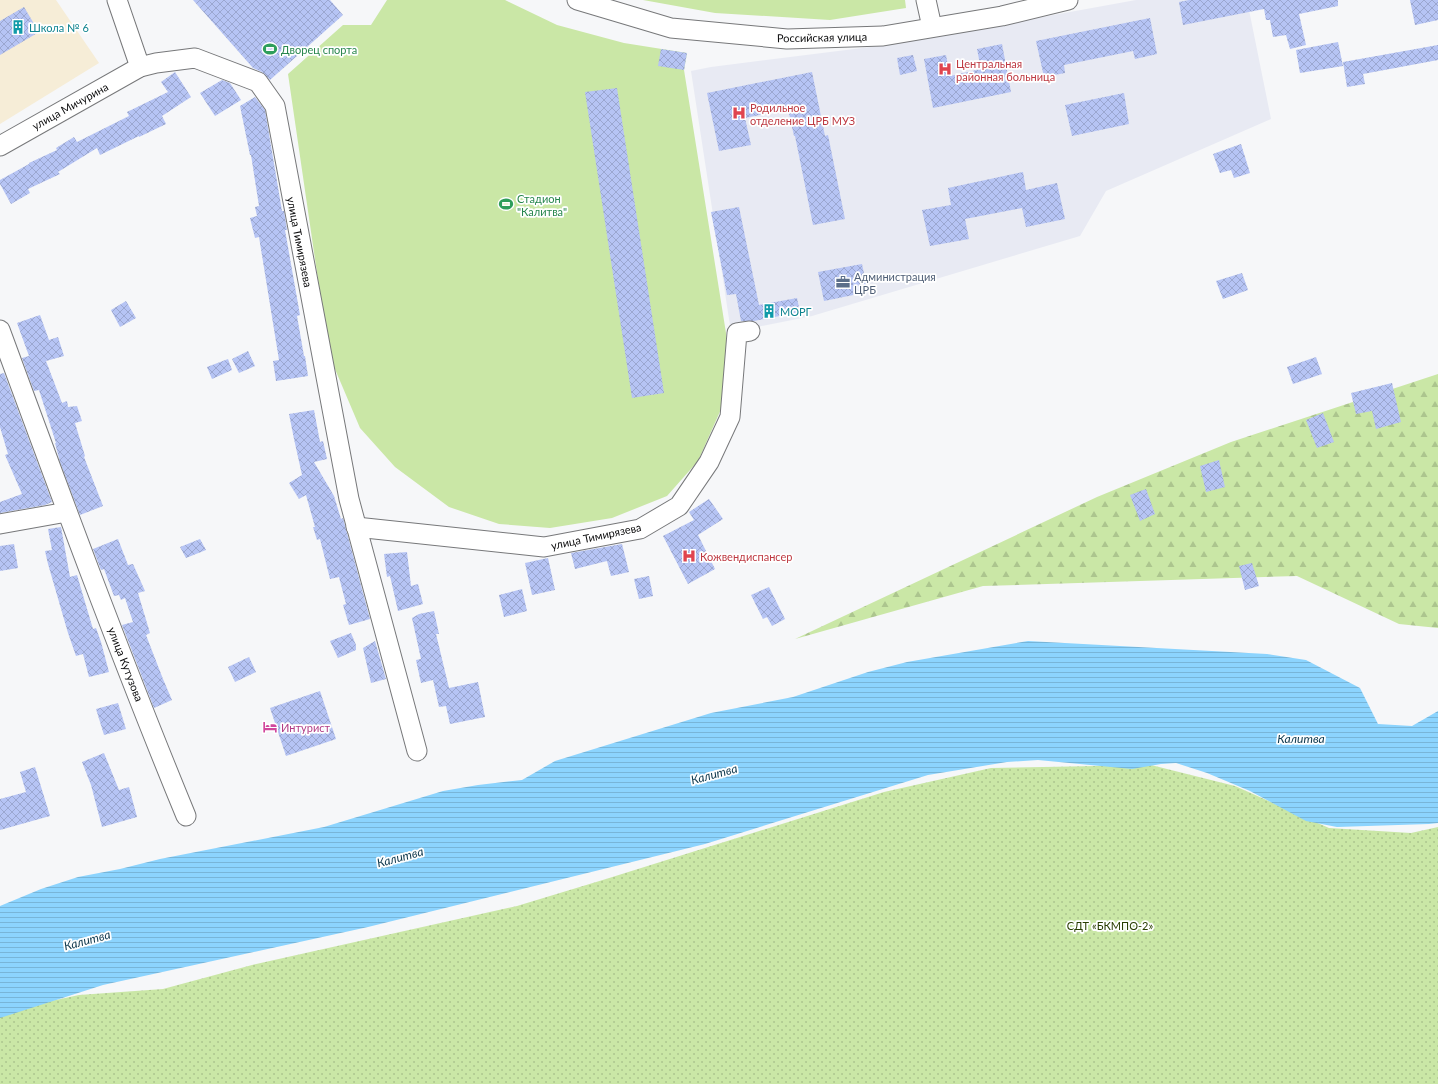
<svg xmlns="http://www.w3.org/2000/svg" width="1438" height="1084" viewBox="0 0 1438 1084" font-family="Lato,sans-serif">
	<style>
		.education { fill: #f6edd7 }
		.built { fill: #e8eaf3 }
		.forest { fill: url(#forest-firs) }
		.park { fill: #cae7a6 }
		.garden { fill: url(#garden-dots) }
		.water { fill: url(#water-rules) }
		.building { fill: url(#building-cross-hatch) }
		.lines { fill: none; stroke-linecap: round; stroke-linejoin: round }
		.minor-casing { stroke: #77787a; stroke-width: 21 }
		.minor { stroke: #fff; stroke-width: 19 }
		.labels { text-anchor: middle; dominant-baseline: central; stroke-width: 3.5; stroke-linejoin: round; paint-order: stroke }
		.culture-label { font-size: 11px; fill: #0d838f; stroke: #fff; text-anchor: start }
		.street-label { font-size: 11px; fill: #0c0c0d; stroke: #fff }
		.leisure-label { font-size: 11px; fill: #27864d; stroke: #fff; text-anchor: start }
		.health-label { font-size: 11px; fill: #be3a42; stroke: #fff; text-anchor: start }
		.service-label { font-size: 11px; fill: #4e5e75; stroke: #fff; text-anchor: start }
		.hotel-label { font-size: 11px; fill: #b23c85; stroke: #fff; text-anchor: start }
		.park-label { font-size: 11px; fill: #283d00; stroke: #fff }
		.water-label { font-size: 12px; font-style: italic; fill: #0d374c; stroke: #fff }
	</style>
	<defs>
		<pattern id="forest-firs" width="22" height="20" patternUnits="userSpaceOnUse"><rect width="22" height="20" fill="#cae7a6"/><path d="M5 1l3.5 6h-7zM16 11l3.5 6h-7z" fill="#acc58e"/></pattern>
		<pattern id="garden-dots" width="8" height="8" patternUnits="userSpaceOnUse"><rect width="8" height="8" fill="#cae7a6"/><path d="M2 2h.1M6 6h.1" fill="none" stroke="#acc58e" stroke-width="1.8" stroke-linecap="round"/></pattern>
		<pattern id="water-rules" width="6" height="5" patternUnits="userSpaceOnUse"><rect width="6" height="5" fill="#8cd4fe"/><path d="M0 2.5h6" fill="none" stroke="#78b5d8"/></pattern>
		<pattern id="building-cross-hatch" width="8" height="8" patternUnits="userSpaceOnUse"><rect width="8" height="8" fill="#b6c4f4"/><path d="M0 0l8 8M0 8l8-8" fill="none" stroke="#9ba7d0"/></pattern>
	</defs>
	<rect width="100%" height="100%" fill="#f6f7f9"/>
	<!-- education -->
	<polygon class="education" points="0,0 56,0 99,63 0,124"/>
	<!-- built -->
	<polygon class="built" points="1136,0 1247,0 1271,119 1106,191 1080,236 812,316 731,332 691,71 711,67 894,44"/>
	<!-- forest -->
	<polygon class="forest" points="1438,374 1438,628 1399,624 1297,576 983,586 795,639 1097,497 1231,442"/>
	<!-- park -->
	<g class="park">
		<polygon points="387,0 505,0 557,25 624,43 687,53 684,70 726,333 728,366 726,398 698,461 667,496 612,518 550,528 499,524 449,507 395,467 360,428 329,355 288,74 343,25 371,25"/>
		<polygon points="643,0 905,0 906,8 830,20 715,13"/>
	</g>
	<!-- garden -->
	<polygon class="garden" points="1151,765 1235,786 1329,828 1411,833 1438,827 1438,1084 0,1084 0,1012 79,995 163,989 252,965 517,906 606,879 884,792 991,768"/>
	<!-- water -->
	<polygon class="water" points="1028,641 1267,654 1306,660 1360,688 1378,724 1412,726 1438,711 1438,823 1429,824 1337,827 1306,821 1250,791 1207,773 1176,763 1161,764 1132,769 1038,760 1007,762 928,775 705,844 368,927 103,985 0,1018 0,906 41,889 78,877 120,869 160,859 324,827 443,791 478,785 522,780 555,761 711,713 793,697 868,672 907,662"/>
	<!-- building -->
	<g class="building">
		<polygon points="193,0 330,0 343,15 270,80 262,72 253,68"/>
		<polygon points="1189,0 1338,0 1338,6 1299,14 1306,45 1290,49 1286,35 1273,37 1270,20 1266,20 1264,9 1183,25 1179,2"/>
		<polygon points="1410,0 1438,0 1438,20 1415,25"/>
		<polygon points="24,7 39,32 0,55 0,21"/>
		<polygon points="1150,18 1157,54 1135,59 1133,51 1064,65 1065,73 1044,77 1036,41"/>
		<polygon points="1338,42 1343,66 1300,73 1296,50"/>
		<polygon points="1002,44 1011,92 933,108 924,59 946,55 950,76 981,69 977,49"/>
		<polygon points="1438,45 1438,60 1363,74 1365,84 1347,87 1343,62"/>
		<polygon points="661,49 687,53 684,70 658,66"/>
		<polygon points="913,55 917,71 900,75 897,58"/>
		<polygon points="175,72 191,97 162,116 166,124 139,137 139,136 100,155 97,148 58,172 60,174 28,189 30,193 11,204 0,184 0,180 29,164 29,163 57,150 56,148 74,137 77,142 129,116 127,112 168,92 161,82"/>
		<polygon points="812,72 825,136 828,135 845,219 813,225 795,136 794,136 788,109 745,118 751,145 719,151 707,93"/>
		<polygon points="222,80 230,83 241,100 215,116 200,93"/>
		<polygon points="617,88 664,393 632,398 585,92"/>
		<polygon points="1124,93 1129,124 1072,136 1065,105"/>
		<polygon points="255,97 265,110 282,211 284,211 287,230 285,230 300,315 297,316 304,356 305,356 308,376 276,381 273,361 279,360 259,237 255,238 250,218 257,216 255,207 259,206 251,155 250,155 240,106"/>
		<polygon points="1241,144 1250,173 1234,178 1231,170 1220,173 1213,154"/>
		<polygon points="1023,172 1026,190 1057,183 1065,219 1026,227 1022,208 965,219 969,239 930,246 922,210 951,205 948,188"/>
		<polygon points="739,207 759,305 797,298 800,312 754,321 741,321 736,294 727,295 711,212"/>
		<polygon points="862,264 868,292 824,301 818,272"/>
		<polygon points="1242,273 1248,290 1223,299 1216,281"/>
		<polygon points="126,301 136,318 120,327 111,310"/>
		<polygon points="40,315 49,340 58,337 64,356 46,361 62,403 67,401 68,407 77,406 82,421 75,423 85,456 84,457 103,506 80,515 60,462 55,443 56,443 39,390 34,391 22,358 29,356 17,323"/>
		<polygon points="248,351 255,366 239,373 232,359"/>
		<polygon points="1316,357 1322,374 1293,384 1287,367"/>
		<polygon points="228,359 232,370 212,379 207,367"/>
		<polygon points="4,373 52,502 45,505 0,513 0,502 22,494 5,455 8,454 0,427 0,374"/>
		<polygon points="1392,383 1401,422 1376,429 1372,411 1356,414 1351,393"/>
		<polygon points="314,410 320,442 323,441 327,459 314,462 334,496 341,519 343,518 370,619 349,625 343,605 346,604 339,577 330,579 320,539 317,540 313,527 315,527 306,495 299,499 289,483 302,475 294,439 289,414"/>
		<polygon points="1323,413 1334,442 1317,448 1306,420"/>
		<polygon points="1219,460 1225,487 1206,492 1200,466"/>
		<polygon points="1146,489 1155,514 1140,521 1130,495"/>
		<polygon points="709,499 723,519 698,535 715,569 688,584 663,536 694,520 689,512"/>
		<polygon points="61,527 70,577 77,575 93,629 96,628 101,642 109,672 89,677 83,654 76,656 68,633 48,564 45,551 52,550 48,529"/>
		<polygon points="118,539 128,565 133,564 145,591 138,593 150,633 146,635 163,679 172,700 154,708 122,625 133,622 125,598 121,600 119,595 114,596 104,569 101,570 93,549"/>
		<polygon points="200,539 206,550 186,558 180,547"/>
		<polygon points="14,544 18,568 0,571 0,546"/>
		<polygon points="622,544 629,572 611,576 607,561 575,569 571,553"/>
		<polygon points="407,552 411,586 418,584 423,604 398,611 390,576 387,577 384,554"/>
		<polygon points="548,558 555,590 532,595 525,563"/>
		<polygon points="1252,563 1259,586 1245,590 1239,566"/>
		<polygon points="649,576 653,596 639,599 634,579"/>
		<polygon points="769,587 785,619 772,626 767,617 763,619 751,595"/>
		<polygon points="522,589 527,611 504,617 499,595"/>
		<polygon points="434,611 439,634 436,634 449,688 478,682 485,717 450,724 446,706 439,707 433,680 421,683 416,660 421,659 412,618 419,614"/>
		<polygon points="351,633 356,645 356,650 338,658 330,641"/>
		<polygon points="375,641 386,679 371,683 363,648"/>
		<polygon points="249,657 256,672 235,682 228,667"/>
		<polygon points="320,691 336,739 286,756 270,708"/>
		<polygon points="118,703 126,729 104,735 96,709"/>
		<polygon points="104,753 119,790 129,787 137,817 102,827 91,785 82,762"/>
		<polygon points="35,767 50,816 0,830 0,799 26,792 20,772"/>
	</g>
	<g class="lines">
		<defs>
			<g id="minor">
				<polyline points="117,0 140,67"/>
				<polyline points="577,0 671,28 787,39 883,36 1002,16 1068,0"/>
				<polyline points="926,0 932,27"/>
				<polyline points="0,146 140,67 156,63 195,58 258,82 275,106 349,499 417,751"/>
				<path d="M0 330C60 493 120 656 186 816"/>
				<polyline points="0,524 67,512"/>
				<polyline points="356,527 544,547 640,529 679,506 709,462 730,417 737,333 750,331"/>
			</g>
		</defs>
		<!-- minor casing -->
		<use href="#minor" class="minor-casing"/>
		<!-- minor -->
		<use href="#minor" class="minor"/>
	</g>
	<!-- icons -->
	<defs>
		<symbol id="building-bare" viewBox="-9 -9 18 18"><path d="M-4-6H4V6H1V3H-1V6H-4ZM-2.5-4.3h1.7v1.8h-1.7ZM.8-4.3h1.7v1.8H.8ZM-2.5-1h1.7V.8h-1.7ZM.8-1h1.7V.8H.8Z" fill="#0f9aa8" stroke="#fff" stroke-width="2.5" paint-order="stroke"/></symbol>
		<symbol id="stadium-bare" viewBox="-9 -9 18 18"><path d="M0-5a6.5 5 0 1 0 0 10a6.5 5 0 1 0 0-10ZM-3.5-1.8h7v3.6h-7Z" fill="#2e9e5b" stroke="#fff" stroke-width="2.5" paint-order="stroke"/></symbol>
		<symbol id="hospital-bare" viewBox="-9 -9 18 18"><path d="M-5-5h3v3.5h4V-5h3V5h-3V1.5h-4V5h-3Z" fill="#e0444e" stroke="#fff" stroke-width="2.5" paint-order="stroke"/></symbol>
		<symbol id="office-bare" viewBox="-9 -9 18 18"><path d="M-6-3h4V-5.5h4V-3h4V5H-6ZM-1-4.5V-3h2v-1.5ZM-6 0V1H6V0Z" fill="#5c6f8a" stroke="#fff" stroke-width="2.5" paint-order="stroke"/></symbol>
		<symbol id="hotel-bare" viewBox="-9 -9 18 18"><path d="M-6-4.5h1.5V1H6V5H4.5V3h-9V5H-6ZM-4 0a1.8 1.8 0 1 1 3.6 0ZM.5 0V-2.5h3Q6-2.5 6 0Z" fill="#d1479c" stroke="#fff" stroke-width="2.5" paint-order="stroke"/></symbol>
	</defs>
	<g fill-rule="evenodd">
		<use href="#building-bare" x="8" y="17" width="20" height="20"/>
		<use href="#stadium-bare" x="260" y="39" width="20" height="20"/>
		<use href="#hospital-bare" x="935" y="59" width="20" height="20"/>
		<use href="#hospital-bare" x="729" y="103" width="20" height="20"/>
		<use href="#stadium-bare" x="496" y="194" width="20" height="20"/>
		<use href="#office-bare" x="833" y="272" width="20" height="20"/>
		<use href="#building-bare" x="759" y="301" width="20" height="20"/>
		<use href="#hospital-bare" x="679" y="546" width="20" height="20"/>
		<use href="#hotel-bare" x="260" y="717" width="20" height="20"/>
	</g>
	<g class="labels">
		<!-- culture labels -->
		<g class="culture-label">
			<text x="29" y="27">Школа № 6</text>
			<text x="780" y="311">МОРГ</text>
		</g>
		<!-- street labels -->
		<g class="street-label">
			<text transform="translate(822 37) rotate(-1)">Российская улица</text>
			<text transform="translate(70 106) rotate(-29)">улица Мичурина</text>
			<text transform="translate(300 242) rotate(79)">улица Тимирязева</text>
			<text transform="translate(596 536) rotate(-12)">улица Тимирязева</text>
			<text transform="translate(126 664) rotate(69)">улица Кутузова</text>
		</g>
		<!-- leisure labels -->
		<g class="leisure-label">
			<text x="281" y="49">Дворец спорта</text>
			<text x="517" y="198">Стадион<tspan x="517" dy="13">"Калитва"</tspan></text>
		</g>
		<!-- health labels -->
		<g class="health-label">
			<text x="956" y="63">Центральная<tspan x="956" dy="13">районная больница</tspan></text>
			<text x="750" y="107">Родильное<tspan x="750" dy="13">отделение ЦРБ МУЗ</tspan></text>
			<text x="700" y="556">Кожвендиспансер</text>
		</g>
		<!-- service labels -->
		<g class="service-label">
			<text x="854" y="276">Администрация<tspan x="854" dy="13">ЦРБ</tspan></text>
		</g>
		<!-- hotel labels -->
		<g class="hotel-label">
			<text x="281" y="727">Интурист</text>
		</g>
		<!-- park labels -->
		<g class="park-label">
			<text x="1110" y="925">СДТ «БКМПО-2»</text>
		</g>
		<!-- water labels -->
		<g class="water-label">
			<text x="1301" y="738">Калитва</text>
			<text transform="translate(714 774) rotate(-15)">Калитва</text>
			<text transform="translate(400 857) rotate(-15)">Калитва</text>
			<text transform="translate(87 940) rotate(-15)">Калитва</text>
		</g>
	</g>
</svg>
